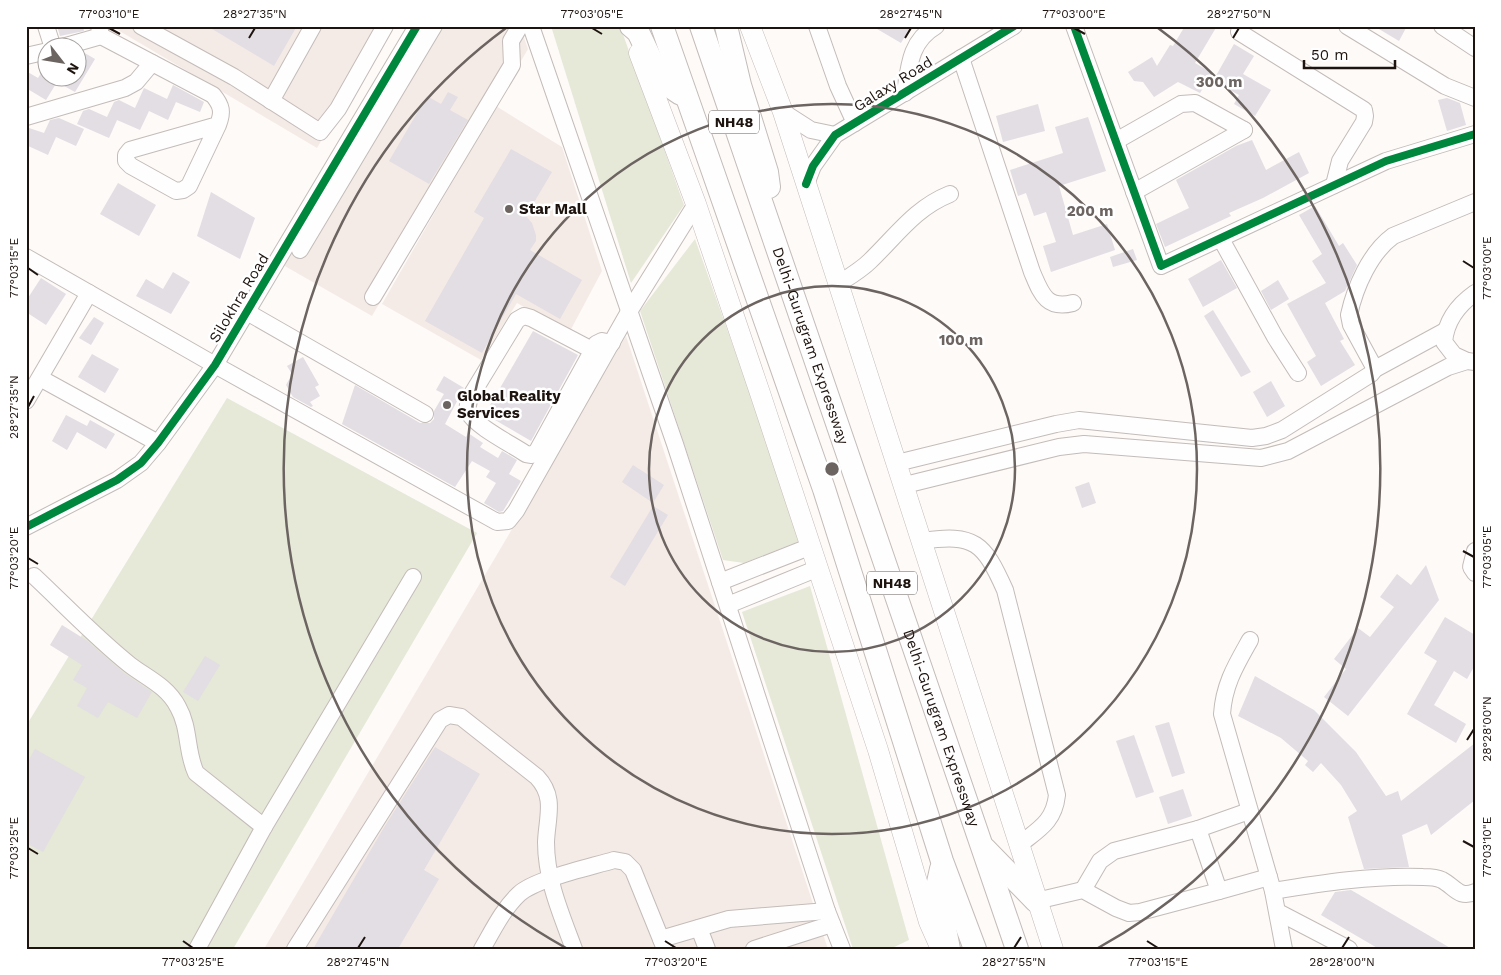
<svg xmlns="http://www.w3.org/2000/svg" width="1501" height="975" viewBox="0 0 1501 975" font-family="'Work Sans',sans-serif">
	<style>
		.built { fill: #f5ebe6 }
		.green { fill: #e6e8d8 }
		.building { fill: #e2dee3 }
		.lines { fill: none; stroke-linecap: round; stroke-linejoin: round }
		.minor-casing { stroke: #c3bcb9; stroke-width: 18 }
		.major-casing { stroke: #c3bcb9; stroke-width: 21 }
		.highway-casing { stroke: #c3bcb9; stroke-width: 24 }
		.minor { stroke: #fffefe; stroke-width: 16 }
		.major { stroke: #fffefe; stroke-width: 20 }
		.highway { stroke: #fffefe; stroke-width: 22 }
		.cycleway-casing { stroke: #fff; stroke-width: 11 }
		.cycleway { stroke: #00873e; stroke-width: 8 }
		.ticks { fill: none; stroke: #1e140f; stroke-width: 2 }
		.ring { fill: none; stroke: #6c6461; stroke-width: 2.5 }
		.poi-dot { fill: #6c6461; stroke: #fff; stroke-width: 2 }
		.labels { text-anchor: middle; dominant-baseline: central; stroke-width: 5; stroke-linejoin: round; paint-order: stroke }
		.shield { fill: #fff; stroke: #625a57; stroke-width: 1 }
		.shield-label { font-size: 14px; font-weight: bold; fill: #1e140f }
		.street-label { font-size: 15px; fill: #1e140f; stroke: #fff }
		.poi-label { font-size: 15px; font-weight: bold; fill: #1e140f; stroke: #fff; text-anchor: start }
		.centre { fill: #6c6461; stroke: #fff; stroke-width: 2.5 }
		.ring-label { font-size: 15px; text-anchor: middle; font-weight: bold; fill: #6c6461; stroke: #fff; stroke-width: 5; stroke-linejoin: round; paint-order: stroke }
		.neatline { fill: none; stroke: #1e140f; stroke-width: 2 }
		.ticks-label { font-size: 12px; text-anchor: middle; fill: #1e140f }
	</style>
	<rect width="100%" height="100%" fill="#fdfaf8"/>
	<!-- built -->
	<g class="built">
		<polygon points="111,26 388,26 317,148"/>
		<polygon points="426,26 520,26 528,49 372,316 283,265"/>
		<polygon points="496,106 562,147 602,271 569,333 517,303 481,360 382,304"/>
		<polygon points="626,336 828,949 264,949 512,529"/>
	</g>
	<!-- green -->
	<g class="green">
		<polygon points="551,26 620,26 684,205 631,283"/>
		<polygon points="695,239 802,540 744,563 723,560 640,311"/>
		<polygon points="227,398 477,533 233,949 26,949 26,726"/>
		<polygon points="810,586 909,940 890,949 853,949 742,612"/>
	</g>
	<!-- building -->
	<g class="building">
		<polygon points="57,26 83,26 84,31 60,36"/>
		<polygon points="207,26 297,26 274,66"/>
		<polygon points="872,26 911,26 901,43"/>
		<polygon points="1185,26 1217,26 1195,63 1212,73 1200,93 1178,82 1154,97 1143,82 1134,81 1128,72 1152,57 1157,66 1170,45 1173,46"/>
		<polygon points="1374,26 1407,26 1399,41"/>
		<polygon points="1234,44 1254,56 1243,74 1271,90 1255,116 1234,104 1239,95 1213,81"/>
		<polygon points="83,52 95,59 75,92 57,82 46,100 26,88 26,71 38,78 48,62 48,78 78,78 78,53"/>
		<polygon points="173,85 204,102 200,112 176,102 168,120 149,111 140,130 117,120 109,138 77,124 83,111 89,109 107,117 114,102 119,100 135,108 144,88 167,99"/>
		<polygon points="448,92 458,97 450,110 468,120 429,184 389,161 427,96 441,104"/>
		<polygon points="1447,98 1460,103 1466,125 1447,131 1438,100"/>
		<polygon points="1038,104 1045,131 1003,142 996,116"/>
		<polygon points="1088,117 1106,171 1059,186 1073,235 1107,224 1115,250 1051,272 1043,246 1056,242 1046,212 1034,216 1026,193 1018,196 1010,170 1063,153 1055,127"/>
		<polygon points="59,118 84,129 76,146 56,137 48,155 26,145 26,127 44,133 50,120"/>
		<polygon points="1252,140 1266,170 1299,152 1309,173 1263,198 1229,213 1231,216 1165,247 1156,224 1189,208 1176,180 1236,146"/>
		<polygon points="511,149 552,172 526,216 532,223 536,235 536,241 530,250 582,280 560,319 516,294 482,353 425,321 484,218 474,212"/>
		<polygon points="118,183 156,205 139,236 100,214"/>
		<polygon points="211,192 255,218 240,259 197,236"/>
		<polygon points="1315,206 1339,246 1343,243 1357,265 1345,291 1325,303 1344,339 1340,341 1355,365 1321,386 1307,362 1316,356 1287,304 1326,283 1312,261 1322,254 1299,215"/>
		<polygon points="1133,249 1137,260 1113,267 1110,257"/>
		<polygon points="1221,260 1237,288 1203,307 1188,279"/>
		<polygon points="173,272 190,282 171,314 136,296 146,279 163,289"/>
		<polygon points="41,278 66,294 46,325 26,312 26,301"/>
		<polygon points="1278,280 1289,299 1271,310 1261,291"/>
		<polygon points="1213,310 1251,372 1241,377 1204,316"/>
		<polygon points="94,317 104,323 91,345 79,338"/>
		<polygon points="533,331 578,355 531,441 485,414"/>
		<polygon points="92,354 119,369 105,393 78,377"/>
		<polygon points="303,357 319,385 315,387 320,396 310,402 313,406 311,407 293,397 286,385 292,374 287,366"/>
		<polygon points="444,376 464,388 445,424 466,437 468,433 483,443 480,447 498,458 502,451 517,460 509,474 521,481 503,511 499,512 484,503 496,483 486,477 490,471 472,461 455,487 342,424 355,385 420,423 430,423 434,419 434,411 444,394 436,390"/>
		<polygon points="1271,381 1285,406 1267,417 1253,392"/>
		<polygon points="66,415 87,426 90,420 115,434 106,449 77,432 67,450 52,441"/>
		<polygon points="633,465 664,485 653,503 622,482"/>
		<polygon points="1089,482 1096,503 1082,508 1075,487"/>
		<polygon points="653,506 668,515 625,586 610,577"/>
		<polygon points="1426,565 1439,600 1348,716 1324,697 1346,669 1334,659 1358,628 1370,637 1394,607 1380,597 1397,574 1411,585"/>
		<polygon points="1445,617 1475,635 1475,665 1467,679 1454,671 1434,705 1466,724 1456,743 1407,714 1437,661 1424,653"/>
		<polygon points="62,625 86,640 124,673 152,692 137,718 108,702 98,718 77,706 87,688 73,680 82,665 50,645"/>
		<polygon points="205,656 220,665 198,701 183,692"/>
		<polygon points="1255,676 1314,710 1356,752 1386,796 1398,791 1401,801 1475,743 1475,800 1431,835 1427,824 1402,835 1409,867 1364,869 1348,817 1357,811 1341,785 1321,763 1313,772 1305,765 1308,761 1281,738 1238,716"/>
		<polygon points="1169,722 1185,773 1172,777 1155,726"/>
		<polygon points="1134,735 1154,792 1136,798 1116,741"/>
		<polygon points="435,747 480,774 424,870 439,879 398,949 313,949 383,829"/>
		<polygon points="35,749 85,777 43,852 26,843 26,765"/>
		<polygon points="1183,789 1192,816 1168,824 1159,797"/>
		<polygon points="1351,890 1452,949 1379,949 1321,915 1335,892"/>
	</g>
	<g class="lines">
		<defs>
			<g id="minor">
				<polyline points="46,26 53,48"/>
				<path d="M99 26 101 36 213 95C222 106 223 112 218 125L130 150 126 155V161L131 166 176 191 183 190 189 186 218 125"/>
				<polyline points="141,26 234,77 320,132 338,109 385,26"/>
				<polyline points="531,26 675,444 827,911 842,949"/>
				<polyline points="817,26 838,86 855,123"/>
				<polyline points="1074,26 1161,266 1386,161 1475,134"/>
				<polyline points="1347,26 1445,86 1475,98"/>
				<polyline points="1442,26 1475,48"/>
				<polyline points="1239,32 1364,110 1365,116 1364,122 1340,161 1334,185"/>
				<polyline points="59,48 101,36"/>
				<polyline points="26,56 48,51"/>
				<path d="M961 58 1032 272C1041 293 1046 310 1073 303"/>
				<path d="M905 93C909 66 910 41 936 26"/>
				<polyline points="271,101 313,26"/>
				<polyline points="783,112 811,130 835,135"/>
				<polyline points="26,117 125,88 136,82 152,63"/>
				<polyline points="1116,141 1181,104 1195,103 1244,130"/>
				<polyline points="806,184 813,166 835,135 1014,26"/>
				<polyline points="1134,192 1244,130"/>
				<polyline points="1221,239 1275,337 1298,373"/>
				<polyline points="300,250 434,26"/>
				<polyline points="26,257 215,365 497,522 508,521 516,511 630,310 696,204"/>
				<path d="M838 284C849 277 861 270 870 261 897 235 915 208 950 194"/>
				<polyline points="373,297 512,65 511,41 520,26"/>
				<polyline points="247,312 425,414"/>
				<path d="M592 350 531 318 524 316 517 320 472 394C469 400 466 406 469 413 475 426 513 445 526 454L532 455 537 451 596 344 602 341 612 343"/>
				<path d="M1467 361 1454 355 1444 342C1446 321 1458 305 1475 293"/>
				<path d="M1375 369 1351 325 1349 315C1355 287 1370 253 1393 236L1475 202"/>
				<polyline points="40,378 158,443"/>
				<polyline points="26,401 89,293"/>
				<polyline points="897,463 1056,424 1079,420 1252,438 1266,436 1282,430 1371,374 1375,369 1445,331"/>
				<polyline points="905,485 1059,447 1084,444 1261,458 1288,451 1448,367 1467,361 1475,362"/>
				<polyline points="26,527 117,480 141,463 158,443 215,365 417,26"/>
				<path d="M922 541C975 533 984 543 1005 590L1057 795C1054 822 1039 829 1019 845"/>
				<polyline points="1475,551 1471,567 1475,573"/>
				<path d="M34 576C65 605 96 638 130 665 147 678 167 686 178 707 190 728 186 752 196 773L264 827"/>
				<polyline points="720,582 809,547"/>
				<polyline points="728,605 816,569"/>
				<path d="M1250 640C1236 665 1224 684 1222 714L1273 891 1284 949"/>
				<polyline points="1083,890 1100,861 1114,851 1198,829 1249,811"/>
				<polyline points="1219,891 1269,877"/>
				<path d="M1273 891C1322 883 1373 875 1423 877 1429 877 1436 877 1442 880 1455 887 1459 899 1475 892"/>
				<polyline points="1036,901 1083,890 1116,908 1129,913 1140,912 1219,891 1198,829"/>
				<polyline points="1278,912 1349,949"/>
				<polyline points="699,928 707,949"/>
				<polyline points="661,939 729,919 827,911"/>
				<polyline points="197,949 264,827 413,577"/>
				<path d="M295 949 440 720 449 715 461 717 537 777C556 797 547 817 546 842 546 880 561 914 574 949"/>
				<path d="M482 949C493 930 503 909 519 894 535 879 591 867 614 860L625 862 633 870 665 949"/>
				<polyline points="754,949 832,924"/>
			</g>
			<g id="major">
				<polyline points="750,26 783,112 1053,949"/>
				<polyline points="639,53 696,204 760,393 878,750 929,922 941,949"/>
			</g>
			<g id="highway">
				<path d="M631 26 638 32C650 55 659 87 686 96"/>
				<polyline points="662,26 824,489 942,861 975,949"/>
				<path id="s1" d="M701 26 1017 949"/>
				<polyline points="726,26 740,85 767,172 769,187"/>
				<polyline points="985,849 1036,901"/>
				<polyline points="941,869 937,887 949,949"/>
			</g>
		</defs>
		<!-- minor casing -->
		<use href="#minor" class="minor-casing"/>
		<!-- major casing -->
		<use href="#major" class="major-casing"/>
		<!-- highway casing -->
		<use href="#highway" class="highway-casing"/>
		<!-- minor -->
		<use href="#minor" class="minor"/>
		<!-- major -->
		<use href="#major" class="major"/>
		<!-- highway -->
		<use href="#highway" class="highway"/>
		<defs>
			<g id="cycleway">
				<polyline points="1074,26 1161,266 1386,161 1475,134"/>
				<polyline points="806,184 813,166 835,135 1014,26"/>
				<polyline points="26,527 117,480 141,463 158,443 215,365 417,26"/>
			</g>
		</defs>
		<!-- cycleway casing -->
		<use href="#cycleway" class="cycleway-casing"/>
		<!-- cycleway -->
		<use href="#cycleway" class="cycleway"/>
	</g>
	<!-- ticks -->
	<path class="ticks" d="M109 28 120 34M592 28 602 34M1074 28 1085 34M249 38 255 28M905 38 911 28M1233 38 1239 28M1463 261 1474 268M28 268 38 275M28 407 34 396M1463 551 1474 557M28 558 38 564M1467 740 1474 729M1463 841 1474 847M28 848 38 854M183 941 193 948M665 941 676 948M1147 941 1158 948M358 948 365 937M1014 948 1021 937M1342 948 1349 937"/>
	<!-- distance rings -->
	<g class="ring">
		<circle cx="832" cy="469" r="183"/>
		<circle cx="832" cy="469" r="365"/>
		<path d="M566 948A548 548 0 0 1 506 28M1158 28A548 548 0 0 1 1098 948"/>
	</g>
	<!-- markers -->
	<g class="poi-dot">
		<circle cx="509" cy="209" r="5"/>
		<circle cx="447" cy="405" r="5"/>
	</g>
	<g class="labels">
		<!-- shield labels -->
		<g class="shield">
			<rect x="709" y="110.5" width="50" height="23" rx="4"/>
			<rect x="867" y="571.5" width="50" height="23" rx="4"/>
		</g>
		<g class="shield-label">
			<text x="734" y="122">NH48</text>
			<text x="892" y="583">NH48</text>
		</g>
		<!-- street labels -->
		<g class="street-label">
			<text transform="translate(893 84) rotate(-32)">Galaxy Road</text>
			<text transform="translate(239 298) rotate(-59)">Silokhra Road</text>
			<text stroke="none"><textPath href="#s1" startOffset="338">Delhi-Gurugram Expressway</textPath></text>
			<text stroke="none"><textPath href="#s1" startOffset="742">Delhi-Gurugram Expressway</textPath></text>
		</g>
		<!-- poi labels -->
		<g class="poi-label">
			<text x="519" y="209">Star Mall</text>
			<text x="457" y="396">Global Reality<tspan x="457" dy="17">Services</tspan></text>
		</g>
	</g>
	<circle cx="832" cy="469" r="8" class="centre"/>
	<g class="ring-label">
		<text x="1219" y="87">300 m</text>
		<text x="1090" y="216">200 m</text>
		<text x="961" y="345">100 m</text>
	</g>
	<!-- border -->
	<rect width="1501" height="975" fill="none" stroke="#ffffff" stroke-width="55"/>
	<!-- north arrow -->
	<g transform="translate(62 62) rotate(121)"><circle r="24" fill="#ffffff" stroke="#a5a19f"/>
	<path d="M0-4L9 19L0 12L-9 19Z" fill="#6c6461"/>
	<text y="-8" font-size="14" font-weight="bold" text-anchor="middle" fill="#1e140f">N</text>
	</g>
	<!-- scale -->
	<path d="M1304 60v8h91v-8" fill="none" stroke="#1e140f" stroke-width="2.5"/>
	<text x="1311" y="60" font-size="15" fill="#1e140f" stroke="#ffffff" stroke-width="4" paint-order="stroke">50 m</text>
	<rect x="28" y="28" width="1446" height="920" class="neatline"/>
	<g class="ticks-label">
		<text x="109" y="18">77°03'10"E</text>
		<text x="255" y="18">28°27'35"N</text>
		<text x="592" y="18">77°03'05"E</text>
		<text x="911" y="18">28°27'45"N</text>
		<text x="1074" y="18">77°03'00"E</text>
		<text x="1239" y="18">28°27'50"N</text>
		<text transform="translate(1487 268) rotate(-90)" y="4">77°03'00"E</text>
		<text transform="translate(14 268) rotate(-90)" y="4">77°03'15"E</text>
		<text transform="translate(14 407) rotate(-90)" y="4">28°27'35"N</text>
		<text transform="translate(1487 557) rotate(-90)" y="4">77°03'05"E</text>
		<text transform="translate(14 558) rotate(-90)" y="4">77°03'20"E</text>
		<text transform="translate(1487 729) rotate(-90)" y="4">28°28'00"N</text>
		<text transform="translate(1487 847) rotate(-90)" y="4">77°03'10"E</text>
		<text transform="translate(14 848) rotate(-90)" y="4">77°03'25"E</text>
		<text x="193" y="966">77°03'25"E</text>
		<text x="358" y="966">28°27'45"N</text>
		<text x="676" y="966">77°03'20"E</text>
		<text x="1014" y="966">28°27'55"N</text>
		<text x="1158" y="966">77°03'15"E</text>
		<text x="1342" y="966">28°28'00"N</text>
	</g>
</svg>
